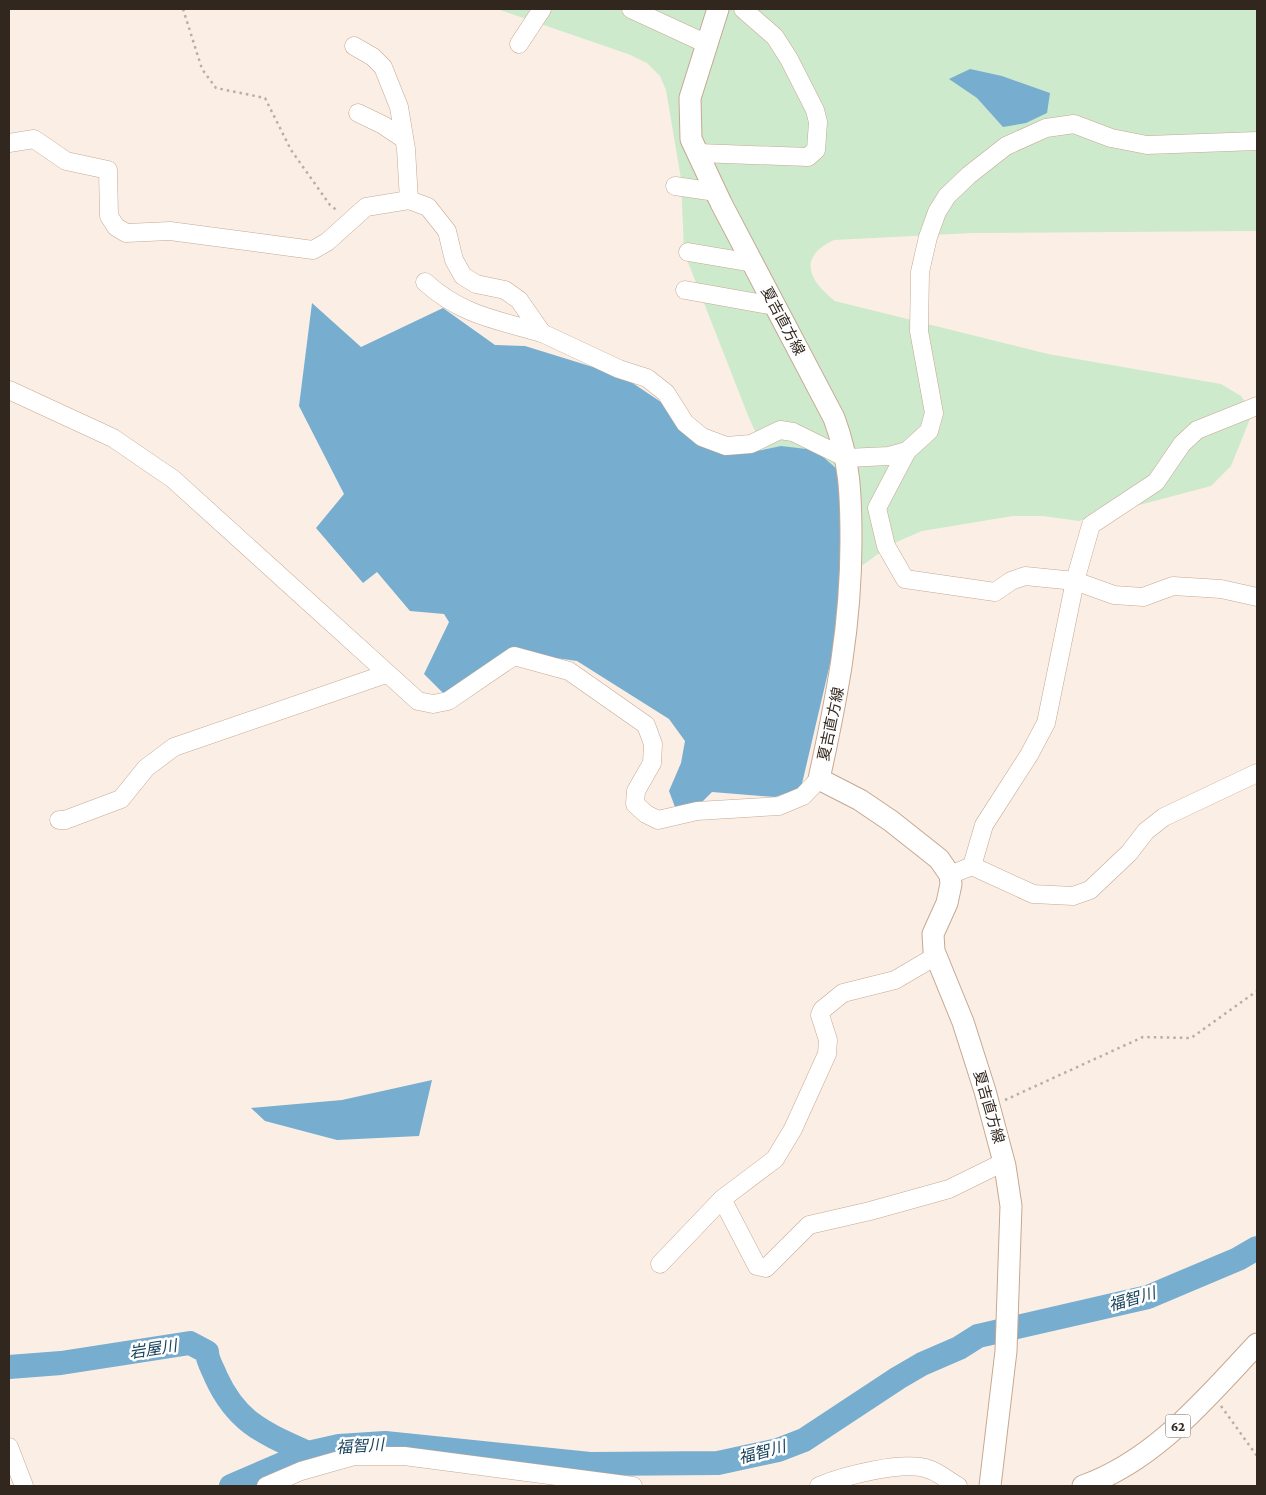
<svg xmlns="http://www.w3.org/2000/svg" width="1266" height="1495" viewBox="0 0 1266 1495" font-family="'Crimson Pro','Noto Sans JP',serif">
	<style>
		.green { fill: #cdeacd }
		.water { fill: #77adcf }
		.lines { fill: none; stroke-linecap: round; stroke-linejoin: round }
		.river { stroke: #77adcf; stroke-width: 24 }
		.minor-casing { stroke: #c6a891; stroke-width: 19 }
		.major-casing { stroke: #c6a891; stroke-width: 23 }
		.path { stroke: #baaea4; stroke-width: 2.5; stroke-dasharray: 2.5 4; stroke-linecap: butt }
		.minor { stroke: #fff; stroke-width: 18 }
		.major { stroke: #fff; stroke-width: 21 }
		.labels { text-anchor: middle; dominant-baseline: central; stroke-width: 5; stroke-linejoin: round; paint-order: stroke }
		.shield { fill: #fefefe; stroke: #6f6861; stroke-width: 1 }
		.shield-label { font-size: 14px; font-weight: bold; fill: #32271e }
		.street-label { font-size: 15px; fill: #32271e; stroke: #fefefe }
		.water-label { font-size: 16px; font-style: italic; fill: #18435c; stroke: #fefefe }
	</style>
	<rect width="100%" height="100%" fill="#fbefe5"/>
	<!-- green -->
	<path class="green" d="M497 9H1257V231L973 233 834 240C796 258 810 281 835 301L1048 354 1221 384 1241 396 1251 409 1250 419 1231 466 1211 486 1079 521 1043 516H1013L922 531 892 544 849 575 793 514 749 418 684 252 681 179 666 90 660 76 647 63 628 54Z"/>
	<!-- water -->
	<g class="water">
		<polygon points="970,69 1002,76 1050,93 1047,113 1026,123 1003,127 977,98 949,79"/>
		<polygon points="312,303 361,347 443,308 495,345 525,346 622,376 667,406 701,445 743,454 781,446 815,450 845,476 837,634 801,788 775,797 712,792 695,809 675,807 669,791 681,763 685,741 669,719 577,661 513,652 446,696 424,674 449,622 444,614 410,611 377,572 363,583 316,528 344,494 299,406"/>
		<polygon points="432,1080 419,1136 337,1140 265,1121 251,1108 342,1100"/>
	</g>
	<g class="lines">
		<!-- river -->
		<g class="river">
			<path d="M9 1367 61 1363 190 1343 207 1352C207 1360 213 1369 216 1377 237 1423 264 1433 308 1453"/>
			<polyline points="231,1486 308,1453 339,1446 385,1443 590,1464 718,1463 778,1450 804,1440 898,1378 922,1364 959,1348 978,1336 1148,1297 1238,1259 1257,1248"/>
		</g>
		<defs>
			<g id="minor">
				<polyline points="631,9 707,44"/>
				<polyline points="519,44 542,9"/>
				<polyline points="354,46 373,57 383,67 399,107 406,149 409,200"/>
				<polyline points="358,113 383,125 404,139"/>
				<polyline points="9,143 34,139 66,161 108,170 109,216 116,227 126,233 170,231 313,250 327,242 366,207 409,200 428,207 447,231 454,260 463,276 476,284 505,290 519,300 542,333 619,369 647,378 666,393 685,423 702,437 726,446 751,444 780,430 793,432 846,458 889,456 907,451 929,431 934,413 919,331 920,272 928,237 937,212 947,196 969,175 1006,146 1046,128 1074,124 1111,138 1147,145 1257,141"/>
				<polyline points="698,153 808,157 816,150 818,122 815,110 789,59 775,37 743,9"/>
				<polyline points="675,186 716,192"/>
				<polyline points="688,252 753,263"/>
				<path d="M425 282C461 315 497 320 542 333"/>
				<polyline points="685,290 775,306"/>
				<polyline points="9,390 113,438 173,479 418,701 433,704 448,701 514,656 569,671 646,725 653,744 652,763 636,791 635,804 646,814 658,820 697,811 779,806 803,796 819,779"/>
				<polyline points="907,451 877,508 886,546 905,579 995,592 1011,581 1025,576 1075,581 1114,595 1143,597 1173,586 1221,589 1257,597"/>
				<polyline points="59,820 65,820 121,799 146,768 174,747 386,674"/>
				<polyline points="972,866 984,825 1029,755 1046,723 1075,581 1091,525 1156,482 1182,444 1197,430 1257,406"/>
				<polyline points="950,875 972,866 1033,894 1073,896 1090,890 1129,853 1146,831 1164,817 1257,773"/>
				<polyline points="722,1199 775,1159 793,1129 827,1054 828,1040 820,1015 822,1010 843,993 895,980 936,956"/>
				<polyline points="660,1264 722,1199 757,1266 766,1268 809,1225 870,1211 949,1189 1004,1162"/>
				<polyline points="9,1447 24,1486"/>
				<polyline points="266,1486 301,1471 354,1456 404,1456 633,1486"/>
				<path d="M819 1486C843 1476 904 1460 928 1469 939 1472 948 1481 958 1486"/>
			</g>
			<g id="major">
				<path d="M718 9 690 98 691 139 721 203 834 418C850 461 851 495 851 541 851 626 837 697 819 779L860 800 891 821 939 859 950 875 951 884 947 903 933 934 934 951 963 1022 985 1091 1005 1166 1011 1206 1006 1351 990 1486"/>
				<path d="M1083 1486C1156 1460 1206 1398 1257 1344"/>
			</g>
		</defs>
		<!-- minor casing -->
		<use href="#minor" class="minor-casing"/>
		<!-- major casing -->
		<use href="#major" class="major-casing"/>
		<!-- path -->
		<g class="path">
			<polyline points="183,9 202,69 216,88 265,98 291,150 330,205 338,211"/>
			<polyline points="1005,1100 1143,1037 1191,1038 1257,991"/>
			<polyline points="1221,1406 1257,1456"/>
		</g>
		<!-- minor -->
		<use href="#minor" class="minor"/>
		<!-- major -->
		<use href="#major" class="major"/>
	</g>
	<g class="labels">
		<!-- shield labels -->
		<rect class="shield" x="1165.5" y="1414.5" width="25" height="23" rx="4"/>
		<g class="shield-label">
			<text x="1178" y="1426">62</text>
		</g>
		<!-- street labels -->
		<g class="street-label">
			<text transform="translate(783 321) rotate(62)">夏吉直方線</text>
			<text transform="translate(831 724) rotate(-78)">夏吉直方線</text>
			<text transform="translate(989 1107) rotate(74)">夏吉直方線</text>
		</g>
		<!-- water labels -->
		<g class="water-label">
			<text transform="translate(1132 1299) rotate(-16)">福智川</text>
			<text transform="translate(153 1349) rotate(-9)">岩屋川</text>
			<text transform="translate(360 1446) rotate(-4)">福智川</text>
			<text transform="translate(762 1452) rotate(-15)">福智川</text>
		</g>
	</g>
	<!-- border -->
	<rect width="1266" height="1495" fill="none" stroke="#32271e" stroke-width="20"/>
</svg>
